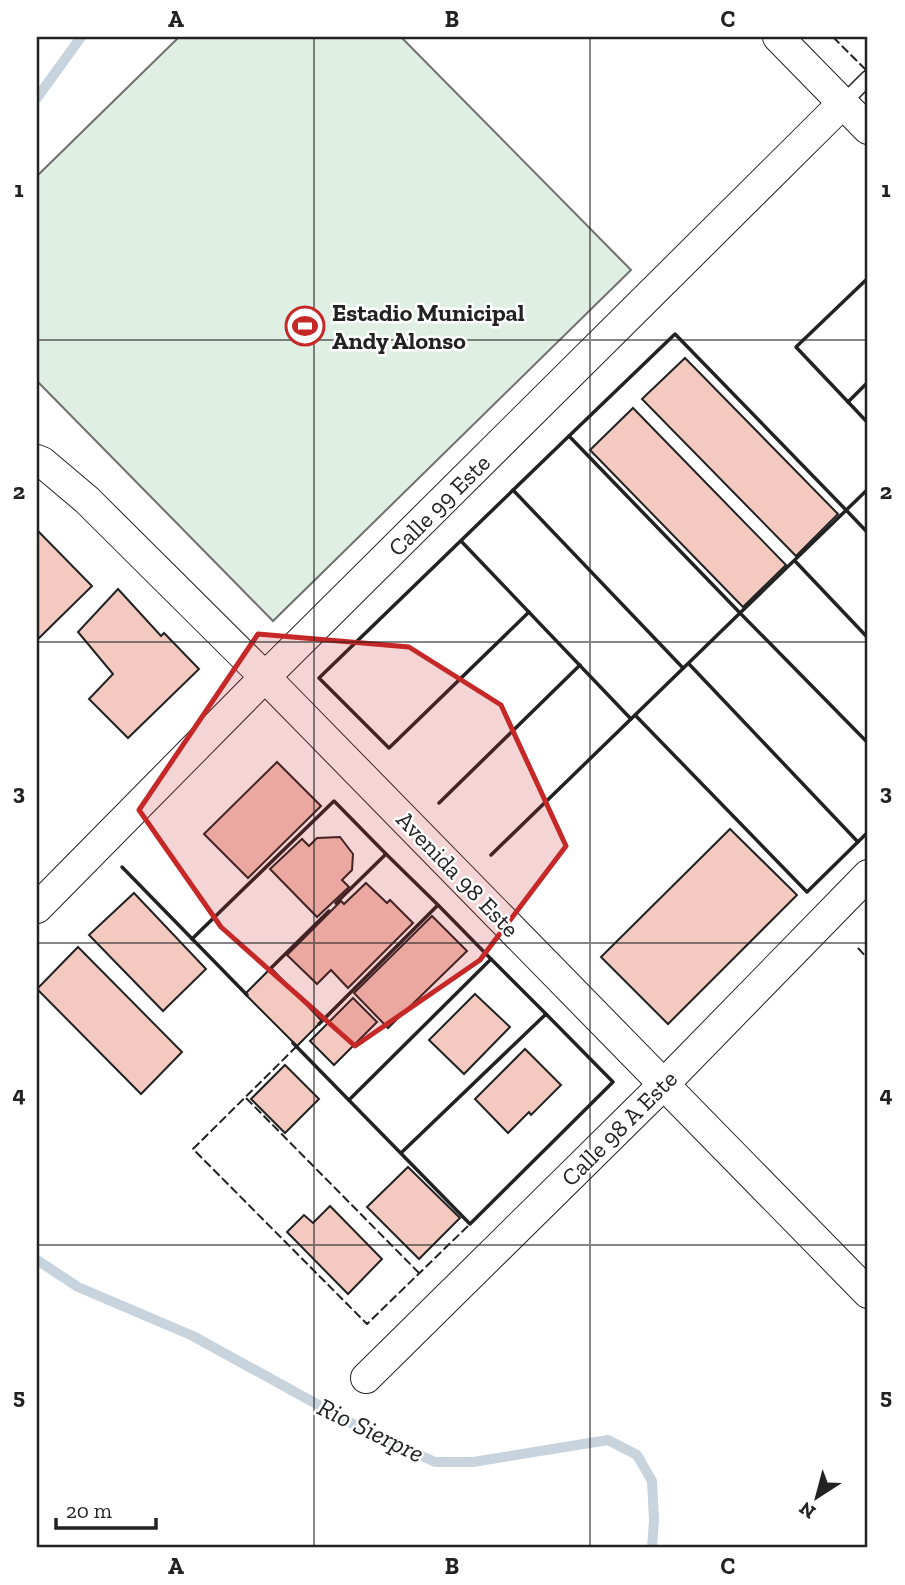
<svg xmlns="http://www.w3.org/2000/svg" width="905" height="1585" viewBox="0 0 905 1585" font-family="'Zilla Slab',serif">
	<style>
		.green { fill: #e0efe3; stroke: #6f6f6f; stroke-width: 2 }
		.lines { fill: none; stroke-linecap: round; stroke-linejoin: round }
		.stream { stroke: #c7d3dd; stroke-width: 10 }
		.building { fill: #f3c9c0; stroke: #222; stroke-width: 2 }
		.service-casing { stroke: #222; stroke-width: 17 }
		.minor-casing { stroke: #222; stroke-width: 32 }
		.service { stroke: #fff; stroke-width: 14 }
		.minor { stroke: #fff; stroke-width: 30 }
		.fence { stroke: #222; stroke-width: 2; stroke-dasharray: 9 3.5; stroke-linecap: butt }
		.wall { stroke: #222; stroke-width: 3.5 }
		.marked { fill: #c62828; fill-opacity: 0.2; stroke: #c62828; stroke-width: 5; stroke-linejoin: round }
		.grid { fill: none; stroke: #222; stroke-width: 2; stroke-opacity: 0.55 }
		.labels { text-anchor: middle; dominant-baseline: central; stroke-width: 5; stroke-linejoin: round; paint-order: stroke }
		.poi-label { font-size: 24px; font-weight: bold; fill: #222; stroke: #fff; text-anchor: start }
		.street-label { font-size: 24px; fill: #222; stroke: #fff }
		.water-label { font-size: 26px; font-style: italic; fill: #222; stroke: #fff }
		.neatline { fill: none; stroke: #222; stroke-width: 2.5 }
		.grid-label { font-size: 23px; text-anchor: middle; font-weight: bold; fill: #222 }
	</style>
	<rect width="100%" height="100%" fill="#fff"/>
	<!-- green -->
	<polygon class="green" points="179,37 401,37 631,270 273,621 37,381 37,176"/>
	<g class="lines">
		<!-- stream -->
		<g class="stream">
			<polyline points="37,98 81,37"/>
			<polyline points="37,1260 78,1287 193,1336 362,1429 435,1462 473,1462 608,1440 637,1455 652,1481 654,1520 652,1548"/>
		</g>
	</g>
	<!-- building -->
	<g class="building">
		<polygon points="685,358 838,514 796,556 642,399"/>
		<polygon points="633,408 786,565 743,607 590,450"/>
		<polygon points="37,530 92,586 37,640"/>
		<polygon points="118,589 161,636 164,633 199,669 128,738 89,699 113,674 78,632"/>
		<polygon points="277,762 321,806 248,878 204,834"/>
		<polygon points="730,829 797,895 668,1024 601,957"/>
		<polygon points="340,837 353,854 352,870 342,880 349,887 317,917 270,869 302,839 309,846 317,838"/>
		<polygon points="366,883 387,903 390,900 413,923 348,988 331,970 317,984 287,955 341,901 344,904"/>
		<polygon points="134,893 206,969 163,1011 89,935"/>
		<polygon points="432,916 467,951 388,1028 354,993"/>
		<polygon points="78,947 182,1052 141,1094 37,989"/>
		<polygon points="271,968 322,1021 297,1046 245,994"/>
		<polygon points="475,994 510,1027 464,1074 429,1040"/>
		<polygon points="353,998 377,1022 334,1065 310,1041"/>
		<polygon points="525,1049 561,1085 531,1115 529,1112 508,1133 475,1099"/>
		<polygon points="285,1065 319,1099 285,1133 251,1099"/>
		<polygon points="408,1167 460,1218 419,1259 367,1207"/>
		<polygon points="330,1206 382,1259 348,1294 287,1232 304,1215 313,1223"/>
	</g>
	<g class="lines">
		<defs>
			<polyline id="service" points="843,103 868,78"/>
			<g id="minor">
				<polyline points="778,37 868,129"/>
				<polyline points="37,460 42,462 87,500 265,677 868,1293"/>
				<polyline points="37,908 265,677 843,103"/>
				<polyline points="366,1378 663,1085 868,875"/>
			</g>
		</defs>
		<!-- service casing -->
		<use href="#service" class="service-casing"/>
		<!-- minor casing -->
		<use href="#minor" class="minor-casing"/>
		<!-- service -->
		<use href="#service" class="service"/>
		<!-- minor -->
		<use href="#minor" class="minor"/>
		<!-- fence -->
		<g class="fence">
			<polyline points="833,37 868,72"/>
			<polyline points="858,948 868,959"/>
			<polyline points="297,1046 193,1149 367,1324 470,1224"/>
			<polyline points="246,1098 419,1273"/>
		</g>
		<!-- wall -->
		<g class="wall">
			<polyline points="868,278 796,347 868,423"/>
			<polyline points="848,402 868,382"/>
			<polyline points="868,489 740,613 569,436 675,334 847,511 868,533"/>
			<polyline points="513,490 683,668"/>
			<polyline points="461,541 631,719"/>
			<polyline points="795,561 868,638"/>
			<polyline points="529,612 389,748 319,678 569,436"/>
			<polyline points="689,664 858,842"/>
			<polyline points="635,715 807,892 868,832"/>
			<polyline points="439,803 580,665"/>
			<polyline points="491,855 740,613 868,743"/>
			<polyline points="122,867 247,995"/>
			<polyline points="336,903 386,854 438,905"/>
			<polyline points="192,939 334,801 386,854"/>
			<polyline points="269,970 329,911"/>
			<polyline points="319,1024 438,905 491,959"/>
			<polyline points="293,1043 470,1224 613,1082 546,1014 401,1153"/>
			<polyline points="349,1100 491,959 546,1014"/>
		</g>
	</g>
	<!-- marked area -->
	<path class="marked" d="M258 634 409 647 501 705 566 846 480 960 355 1046 221 927 139 810Z"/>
	<!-- grid -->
	<path class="grid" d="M314 37V1548M590 37V1548M37 340H868M37 642H868M37 943H868M37 1245H868"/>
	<!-- icons -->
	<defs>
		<symbol id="stadium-ring" viewBox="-11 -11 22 22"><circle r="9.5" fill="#fff" stroke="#c62828" stroke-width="1.5"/><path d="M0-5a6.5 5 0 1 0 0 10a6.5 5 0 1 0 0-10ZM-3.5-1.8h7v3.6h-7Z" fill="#c62828"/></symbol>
	</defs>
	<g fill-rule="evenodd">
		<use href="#stadium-ring" x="283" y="304" width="44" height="44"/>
	</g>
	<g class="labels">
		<!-- poi labels -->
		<g class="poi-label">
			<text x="332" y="312">Estadio Municipal<tspan x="332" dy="28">Andy Alonso</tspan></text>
		</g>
		<!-- street labels -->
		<g class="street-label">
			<text transform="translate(439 505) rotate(-45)">Calle 99 Este</text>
			<text transform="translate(458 874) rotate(46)">Avenida 98 Este</text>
			<text transform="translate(619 1128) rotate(-45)">Calle 98 A Este</text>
		</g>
		<!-- water labels -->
		<g class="water-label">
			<text transform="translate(371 1430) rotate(26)">Rio Sierpre</text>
		</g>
	</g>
	<!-- border -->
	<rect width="905" height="1585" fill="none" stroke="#ffffff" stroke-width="77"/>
	<!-- north arrow -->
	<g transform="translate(817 1497) rotate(216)" stroke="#ffffff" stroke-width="5" paint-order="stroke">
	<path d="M0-5L12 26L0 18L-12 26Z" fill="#222222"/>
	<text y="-10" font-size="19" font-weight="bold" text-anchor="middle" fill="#222222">N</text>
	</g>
	<!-- scale -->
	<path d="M56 1518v10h100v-10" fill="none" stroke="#222222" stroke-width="3.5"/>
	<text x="66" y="1518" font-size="21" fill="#222222" stroke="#ffffff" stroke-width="5" paint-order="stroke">20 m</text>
	<rect x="38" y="38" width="828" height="1508" class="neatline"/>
	<g class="grid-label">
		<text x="176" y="27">A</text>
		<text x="452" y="27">B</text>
		<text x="728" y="27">C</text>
		<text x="19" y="197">1</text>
		<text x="886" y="197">1</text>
		<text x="19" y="499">2</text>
		<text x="886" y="499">2</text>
		<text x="19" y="800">3</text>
		<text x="886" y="800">3</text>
		<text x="19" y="1102">4</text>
		<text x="886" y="1102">4</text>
		<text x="19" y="1404">5</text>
		<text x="886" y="1404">5</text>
		<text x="176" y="1574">A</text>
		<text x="452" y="1574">B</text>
		<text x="728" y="1574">C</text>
	</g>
</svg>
